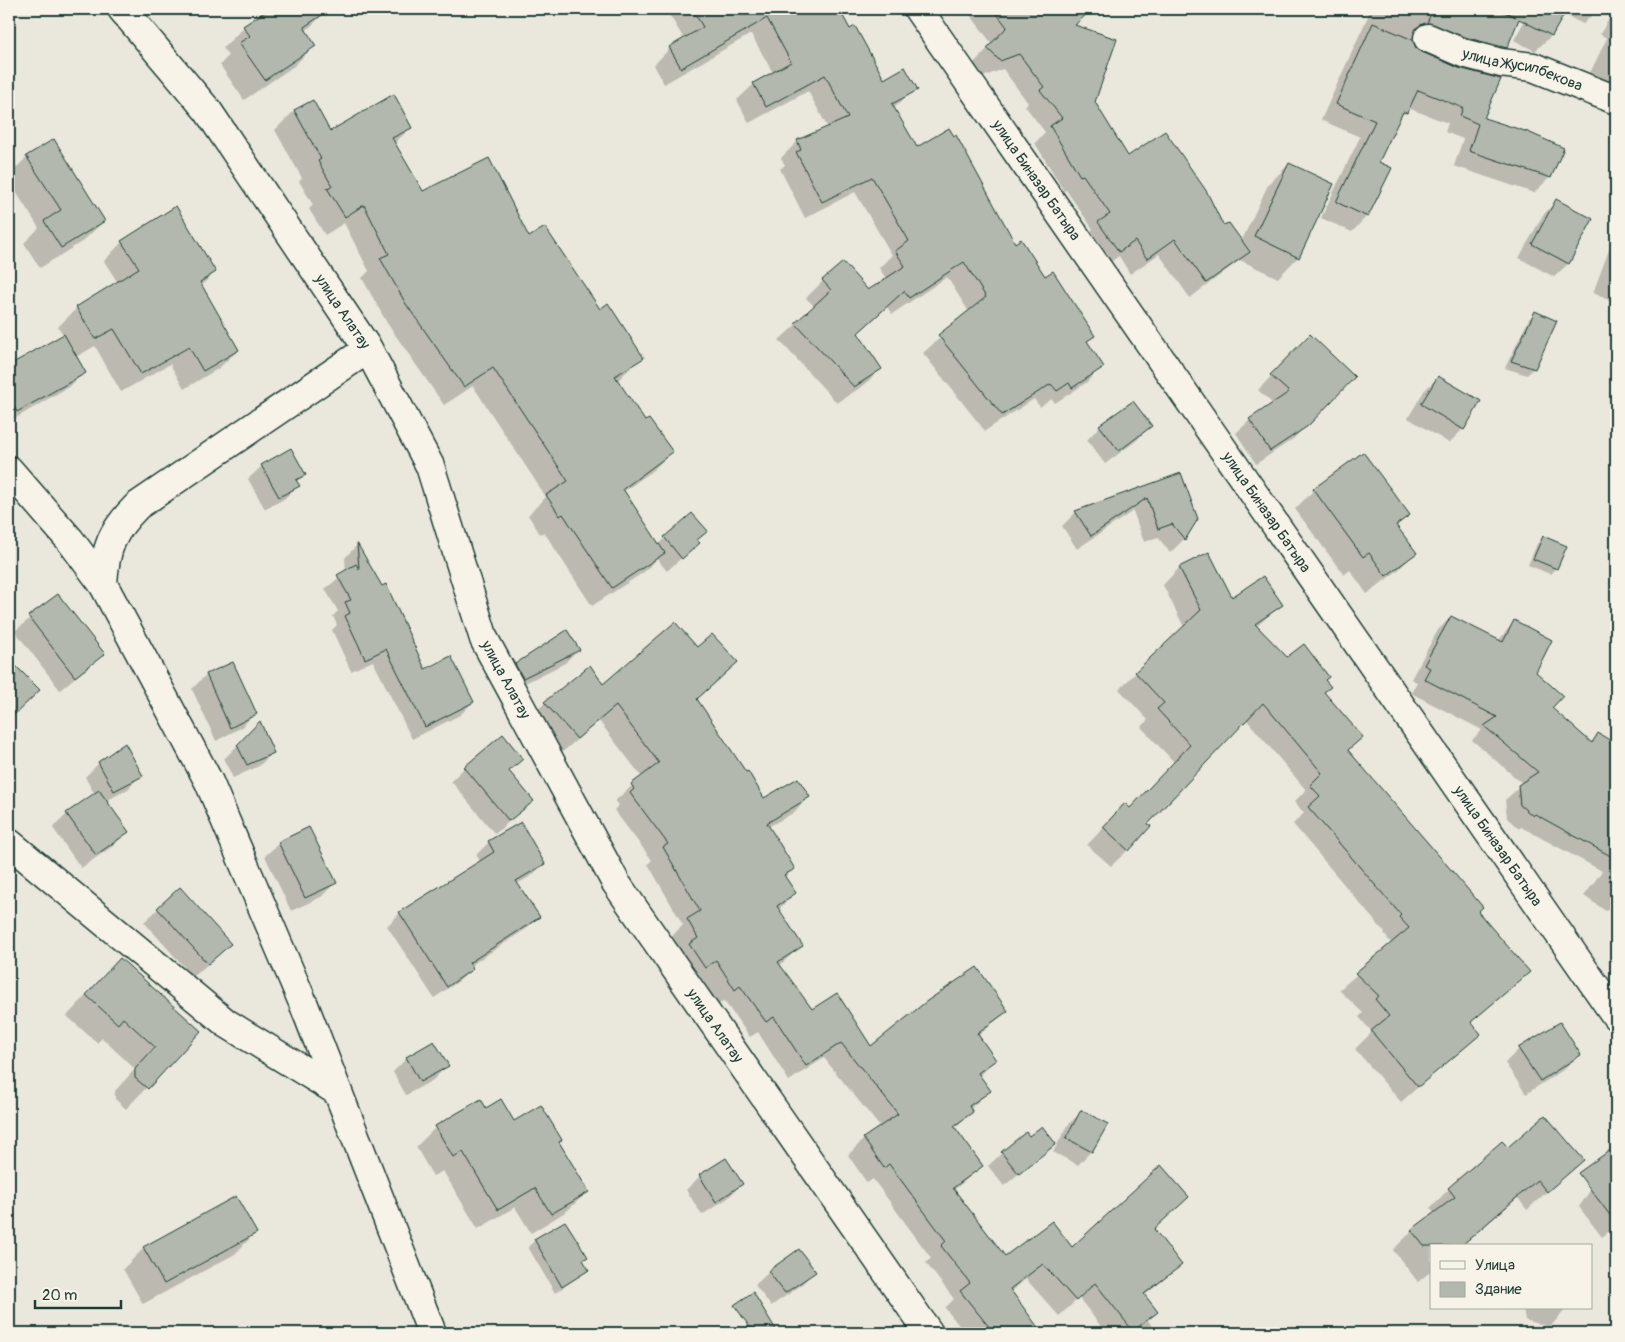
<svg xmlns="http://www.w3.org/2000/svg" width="1625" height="1342" viewBox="0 0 1625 1342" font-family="Pangolin,sans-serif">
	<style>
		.shadow { fill: #0003 }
		.building { fill: #b2b8ae; stroke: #1f3d34 }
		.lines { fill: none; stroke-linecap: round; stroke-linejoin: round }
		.minor-casing { stroke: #1f3d34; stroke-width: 31 }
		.minor { stroke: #f7f3e8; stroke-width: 28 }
		.labels { text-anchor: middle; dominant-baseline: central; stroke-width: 4.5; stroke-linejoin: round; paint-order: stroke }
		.street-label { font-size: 15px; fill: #1f3d34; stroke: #f7f3e8 }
	</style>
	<rect width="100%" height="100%" fill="#eae8dd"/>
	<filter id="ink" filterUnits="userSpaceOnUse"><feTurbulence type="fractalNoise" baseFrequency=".02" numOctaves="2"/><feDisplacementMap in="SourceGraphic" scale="10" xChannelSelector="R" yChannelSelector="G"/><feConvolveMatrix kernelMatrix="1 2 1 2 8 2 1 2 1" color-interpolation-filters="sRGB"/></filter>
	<g filter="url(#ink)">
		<!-- shadow -->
		<g class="shadow">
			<polygon points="262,9 323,9 325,12 305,32 315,45 294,66 244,100 220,65 228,56 223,48 244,27 262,15 260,11"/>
			<polygon points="666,9 837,9 850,31 884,80 916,89 893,109 917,149 1045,278 1093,336 1087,342 1102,366 1086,383 1055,403 1052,399 1040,407 1034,399 985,431 923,353 969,312 947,277 892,314 887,307 857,334 880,369 864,385 837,403 779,340 815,307 806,298 823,281 868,292 887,280 879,268 892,255 855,192 805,218 780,169 785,165 781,158 798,141 828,128 808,91 749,123 737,100 754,84 773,73 751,34 664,84 654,65 670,48 684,39"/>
			<polygon points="973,9 1082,9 1086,13 1073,25 1094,102 1128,158 1222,226 1241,242 1268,185 1289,164 1298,257 1278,278 1240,260 1190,298 1159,254 1130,274 1119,256 1103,267 1083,239 1093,229 1066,190 1064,191 1035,143 1045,132 1025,106 1028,103 1003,69 983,77 972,65 992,44 969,13"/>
			<polygon points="1357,9 1493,9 1518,19 1506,47 1490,63 1452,53 1411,38 1414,48 1483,119 1550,177 1534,193 1454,166 1463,139 1445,132 1448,123 1408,108 1398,120 1378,163 1367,216 1352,232 1321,218 1360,137 1321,120 1369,14"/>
			<polygon points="1531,9 1598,9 1583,24 1563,14 1551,36 1535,51 1514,40"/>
			<polygon points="1615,9 1616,9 1616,91 1588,77 1607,38 1600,34"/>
			<polygon points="312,101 329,132 410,128 394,144 423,193 529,239 642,357 617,381 645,423 672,452 652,471 623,492 658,545 692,515 706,531 696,541 698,543 667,571 657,559 644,572 592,606 544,532 540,534 528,515 546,497 473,386 444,405 387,323 362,278 369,271 344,223 325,235 309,209 313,205 299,181 302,178 275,130 294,111"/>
			<polygon points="27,157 104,221 83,241 40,268 24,243 39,228 9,181 9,175"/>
			<polygon points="1557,201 1591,220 1568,264 1554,277 1519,258 1543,215"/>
			<polygon points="1616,231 1616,295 1611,300 1593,293"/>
			<polygon points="122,242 215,272 201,286 238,350 219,368 184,389 170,364 121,392 95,346 76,357 84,373 70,386 9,422 9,369 64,336 58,327 77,308 118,283 104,261"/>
			<polygon points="1536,312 1534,368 1527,375 1505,368 1529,319"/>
			<polygon points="1296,350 1307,425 1293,439 1256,464 1236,433 1250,420 1273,404 1258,390"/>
			<polygon points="1438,377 1463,429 1449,443 1408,418 1424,391"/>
			<polygon points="1100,426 1150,426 1137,440 1105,464 1087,440"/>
			<polygon points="1363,454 1408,515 1396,527 1415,553 1397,571 1367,594 1350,570 1344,575 1295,509 1314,490"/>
			<polygon points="262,466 304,474 296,482 298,485 284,499 265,509 248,479"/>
			<polygon points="1181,475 1196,518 1184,539 1170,553 1158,537 1144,542 1133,511 1077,549 1062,526 1076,512"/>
			<polygon points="1543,538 1556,568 1550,574 1528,565 1537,544"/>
			<polygon points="357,545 424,671 473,702 460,715 412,739 373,661 351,671 332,630 337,625 333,616 338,611 325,589 346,572 345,558"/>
			<polygon points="1208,553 1232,599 1282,604 1256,627 1286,659 1324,680 1323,693 1361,737 1347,751 1528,972 1470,1023 1479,1034 1401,1102 1355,1049 1372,1032 1359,1017 1363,1013 1339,990 1392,944 1384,934 1385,933 1293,824 1304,813 1294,802 1306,790 1246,719 1146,824 1128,850 1111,866 1087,845 1109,822 1130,809 1174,762 1141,727 1148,720 1119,689 1184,627 1163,585 1179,568"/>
			<polygon points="58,595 103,654 60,690 15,631"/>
			<polygon points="1451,617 1498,641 1514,622 1551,708 1590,743 1599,734 1616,745 1616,900 1606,911 1584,896 1602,871 1521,827 1519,829 1507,818 1505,800 1523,784 1472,740 1482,730 1411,693 1417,682 1411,679 1438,630"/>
			<polygon points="578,649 565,663 509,691 502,679 516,665"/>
			<polygon points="9,661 38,690 9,719"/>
			<polygon points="233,664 255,713 242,727 216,741 192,689 206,675"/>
			<polygon points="721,678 696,700 764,800 809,797 793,813 768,827 793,869 784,878 795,893 778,910 801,946 779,966 812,1011 871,1047 1007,1011 978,1036 994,1060 979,1076 989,1091 970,1109 971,1112 954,1129 982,1166 954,1190 1005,1258 1071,1249 1153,1229 1180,1265 1144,1296 1157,1312 1148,1320 1156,1333 1106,1333 1079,1298 1059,1316 1026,1279 1010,1292 1041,1333 965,1333 945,1308 954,1299 926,1263 931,1258 873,1179 867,1183 848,1155 864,1139 880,1127 824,1058 789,1081 758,1032 750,1037 724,1001 718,1005 700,976 688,983 674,961 682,953 672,936 683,925 648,864 652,860 614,810 619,805 615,801 642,777 599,721 560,754 529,718 545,703 602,686"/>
			<polygon points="260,723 273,752 259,766 233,778 224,759"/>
			<polygon points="522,759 508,772 532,801 495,834 451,781 465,767"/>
			<polygon points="99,763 141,775 128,789 106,801 127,832 113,846 81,868 53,828 67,814 95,795 85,777"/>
			<polygon points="489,842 544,864 531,876 517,884 539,916 526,929 470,966 472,969 459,981 434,998 387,926 400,913 481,862 476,855"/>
			<polygon points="279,843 335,883 321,897 291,911 265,856"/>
			<polygon points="180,889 216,957 193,977 144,922"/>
			<polygon points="120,959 200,1031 126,1109 115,1099 115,1091 135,1069 102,1038 97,1043 67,1016"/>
			<polygon points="1519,1049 1579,1054 1566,1068 1526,1094 1505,1063"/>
			<polygon points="407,1058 447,1066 433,1080 406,1095 393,1072"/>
			<polygon points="480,1101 486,1109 558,1143 587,1192 567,1211 531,1233 515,1207 478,1229 443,1171 433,1176 416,1147 436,1127"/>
			<polygon points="1081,1112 1091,1151 1078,1165 1053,1152 1068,1125"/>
			<polygon points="1029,1138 1054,1144 1004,1186 988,1166 1002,1153"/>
			<polygon points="1507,1149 1578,1163 1527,1210 1518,1198 1461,1246 1431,1246 1431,1271 1418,1282 1393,1250 1412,1231 1435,1214 1430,1208 1449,1189"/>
			<polygon points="1616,1152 1616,1226 1602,1237 1579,1207"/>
			<polygon points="726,1160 741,1184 728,1198 702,1215 686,1190 700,1176"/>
			<polygon points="255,1233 235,1254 143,1304 123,1269 144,1248"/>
			<polygon points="535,1240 582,1261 588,1270 555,1293 528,1247"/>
			<polygon points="769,1272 814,1272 800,1286 771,1306 755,1285"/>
			<polygon points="1523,1308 1567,1308 1550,1327 1525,1320"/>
		</g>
		<!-- building -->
		<g class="building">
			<polygon points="269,9 331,9 304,27 316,46 265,80 239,43 250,36 243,26"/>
			<polygon points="692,9 839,9 850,29 855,26 884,79 905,67 918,90 892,104 917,147 949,128 954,136 956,135 1015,243 1021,239 1045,276 1053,271 1095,336 1087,341 1104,367 1072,388 1069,383 1057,391 1051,384 1002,415 938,335 986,297 964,262 909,298 904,291 858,333 882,369 854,387 795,323 831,290 822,280 843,262 868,290 905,266 895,251 909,241 872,177 822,202 796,152 801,150 797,140 848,118 825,75 766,107 753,83 791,62 767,18 681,68 669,47 703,27"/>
			<polygon points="993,9 1092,9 1075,25 1117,39 1095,102 1128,156 1165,131 1207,192 1223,225 1229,223 1250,252 1206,283 1175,239 1147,259 1135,241 1119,252 1098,222 1110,214 1083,175 1080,176 1050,126 1062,118 1040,90 1044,87 1019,54 1000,61 987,48 1007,27"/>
			<polygon points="1433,9 1496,9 1516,17 1501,9 1567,9 1552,36 1519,19 1507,48 1468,38 1427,23"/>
			<polygon points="1373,23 1413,40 1416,48 1422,52 1459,68 1501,79 1484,118 1528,132 1564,148 1551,178 1469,151 1478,124 1460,116 1463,108 1418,90 1407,113 1403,112 1379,162 1392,168 1368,217 1336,202 1375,121 1336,104"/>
			<polygon points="394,94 412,128 392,138 423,191 489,158 529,237 545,227 600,309 608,303 644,358 615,376 645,421 649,419 673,452 623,489 665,553 612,588 563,514 560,516 546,495 568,481 493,368 464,387 406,304 380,258 389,254 364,205 345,217 327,188 332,186 318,161 321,159 294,110 313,100 330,131"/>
			<polygon points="54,139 105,221 61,248 44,221 61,210 26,156"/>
			<polygon points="1289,163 1334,184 1299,258 1254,236"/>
			<polygon points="1556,199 1593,219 1569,264 1532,244"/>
			<polygon points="176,206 216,272 200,282 239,350 203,371 189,347 141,374 114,329 95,339 76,307 139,268 121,241"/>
			<polygon points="1535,311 1557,321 1535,369 1511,361"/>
			<polygon points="64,334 86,373 17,412 9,397 9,368 13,363"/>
			<polygon points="1310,334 1355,377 1308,426 1270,451 1249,419 1289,392 1270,375"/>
			<polygon points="1438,376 1481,401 1464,430 1421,404"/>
			<polygon points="1133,401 1152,426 1119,451 1099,425"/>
			<polygon points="291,448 306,475 296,480 300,486 279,497 261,465"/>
			<polygon points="1363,452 1410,515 1396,525 1417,553 1386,576 1369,553 1363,557 1313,489"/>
			<polygon points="1181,473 1198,519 1185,540 1172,524 1158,529 1147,498 1091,536 1075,511"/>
			<polygon points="692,513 708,531 697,540 700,543 682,559 664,537"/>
			<polygon points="1543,536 1567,546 1557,569 1533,559"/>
			<polygon points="357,543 382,586 386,584 425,669 451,656 474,702 425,727 386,649 365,659 345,616 350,613 345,602 351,600 337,575 356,564 359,569"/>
			<polygon points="1209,552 1232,597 1263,576 1283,605 1255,624 1287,657 1304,644 1329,677 1325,680 1331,687 1324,692 1363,737 1348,750 1483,907 1478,912 1530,972 1471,1022 1481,1034 1418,1087 1371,1031 1389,1016 1375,999 1379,996 1355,973 1409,928 1399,917 1401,915 1308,807 1320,796 1310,785 1322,773 1263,703 1148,824 1151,826 1129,851 1103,827 1125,803 1130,808 1190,745 1157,709 1164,703 1135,672 1201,610 1179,567"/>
			<polygon points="58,594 105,654 75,677 28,616"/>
			<polygon points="1451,616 1503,642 1514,620 1552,640 1536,672 1563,696 1552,708 1592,743 1598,733 1616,744 1616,859 1535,814 1533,816 1520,805 1518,785 1538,772 1484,726 1497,717 1424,679 1430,668 1424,665"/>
			<polygon points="675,622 697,647 712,634 738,662 697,699 746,772 748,771 764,798 798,778 810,797 767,823 795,869 784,875 796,893 777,906 803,946 778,962 812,1009 837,993 871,1046 927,1001 977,967 1008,1011 977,1033 996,1060 978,1073 991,1091 969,1106 973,1112 954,1126 983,1166 953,1188 1005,1256 1052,1221 1072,1247 1161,1165 1189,1197 1154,1229 1182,1265 1144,1294 1158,1312 1133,1331 1095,1283 1076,1301 1043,1264 1010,1289 1042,1333 994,1333 960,1291 970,1283 941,1246 946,1241 889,1164 884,1168 863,1138 898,1114 841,1043 806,1066 774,1017 766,1022 740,986 735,990 716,960 705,968 689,944 698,938 687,919 700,911 663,847 668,844 630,793 634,789 631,784 659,763 616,706 577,739 544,702 590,665 603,684"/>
			<polygon points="567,630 580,650 523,678 515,664"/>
			<polygon points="9,659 40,690 9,720"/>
			<polygon points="233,662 257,714 230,728 206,674"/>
			<polygon points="260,721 274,753 247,765 237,745"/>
			<polygon points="503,734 523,759 509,771 534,801 509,821 464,767"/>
			<polygon points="125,743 143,776 114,791 98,762"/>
			<polygon points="99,790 129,832 96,855 66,813"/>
			<polygon points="521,822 545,864 516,881 540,917 469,963 473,969 447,987 399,912 494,852 488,841"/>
			<polygon points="309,827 337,883 305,898 278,842"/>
			<polygon points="180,887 231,944 208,964 157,908"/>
			<polygon points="120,958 201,1031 148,1089 135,1078 135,1069 155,1047 123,1018 118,1024 86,995"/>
			<polygon points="1560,1022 1581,1055 1540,1081 1518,1048"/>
			<polygon points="434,1041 449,1066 420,1082 406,1057"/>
			<polygon points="481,1099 486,1108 501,1099 514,1121 541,1105 562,1140 559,1142 589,1192 551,1214 535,1188 498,1210 463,1152 453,1157 435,1126"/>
			<polygon points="1081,1110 1108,1124 1092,1152 1066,1138"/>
			<polygon points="1545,1115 1584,1160 1547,1192 1537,1180 1461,1246 1424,1246 1411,1230 1455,1197 1448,1188 1502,1141 1508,1147"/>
			<polygon points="1042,1126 1056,1144 1019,1174 1001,1152 1026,1132 1029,1136"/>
			<polygon points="1616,1146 1616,1223 1578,1173"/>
			<polygon points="726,1158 743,1184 716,1202 699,1175"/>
			<polygon points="236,1196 257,1233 164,1284 143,1247"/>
			<polygon points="565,1221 588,1257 583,1260 589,1270 562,1287 534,1239"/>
			<polygon points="799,1249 816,1272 785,1293 768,1271"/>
			<polygon points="753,1292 778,1333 754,1333 734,1305"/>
		</g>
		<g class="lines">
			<defs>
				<g id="minor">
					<path id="s1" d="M122 9 208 111 368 349 430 466 484 639 616 883 929 1333"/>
					<path id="s2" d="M918 9 1616 1016"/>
					<path id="s3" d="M1428 38 1463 53 1501 63 1533 67 1616 100"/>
					<path d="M368 349 137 506C112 531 105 548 103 584L209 782 304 1005 432 1333"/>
					<polyline points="9,470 70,540 103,584"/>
					<polyline points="9,843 226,1023 337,1091"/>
				</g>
			</defs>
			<!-- minor casing -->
			<use href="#minor" class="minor-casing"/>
			<!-- minor -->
			<use href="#minor" class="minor"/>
		</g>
	</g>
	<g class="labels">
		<!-- street labels -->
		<g class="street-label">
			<text stroke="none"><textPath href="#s3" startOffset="100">улица Жусипбекова</textPath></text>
			<text stroke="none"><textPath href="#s2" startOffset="208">улица Биназар Батыра</textPath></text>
			<text stroke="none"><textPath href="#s1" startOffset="375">улица Алатау</textPath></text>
			<text stroke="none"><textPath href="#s2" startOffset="612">улица Биназар Батыра</textPath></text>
			<text stroke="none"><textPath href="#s1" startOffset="780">улица Алатау</textPath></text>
			<text stroke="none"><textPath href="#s2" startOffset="1018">улица Биназар Батыра</textPath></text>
			<text stroke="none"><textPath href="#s1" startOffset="1185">улица Алатау</textPath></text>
		</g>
	</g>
	<!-- margin -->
	<rect width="1625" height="1342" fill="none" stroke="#f7f3e8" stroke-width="30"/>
	<rect x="15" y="15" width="1595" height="1312" fill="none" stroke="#1f3d34" stroke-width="2" filter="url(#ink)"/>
	<!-- legend -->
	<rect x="1430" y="1244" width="162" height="65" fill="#f7f3e8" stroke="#a1aaa0"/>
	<rect x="1440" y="1261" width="25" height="8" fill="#f7f3e8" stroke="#a1aaa0"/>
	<text x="1475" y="1270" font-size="15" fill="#1f3d34">Улица</text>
	<rect x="1440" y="1282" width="25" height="15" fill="#b2b8ae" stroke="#a1aaa0"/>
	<text x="1475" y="1294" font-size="15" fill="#1f3d34">Здание</text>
	<!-- scale -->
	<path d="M35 1300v8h86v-8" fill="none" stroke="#1f3d34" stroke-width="2.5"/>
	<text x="42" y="1300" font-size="15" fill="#1f3d34" stroke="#f7f3e8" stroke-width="4" paint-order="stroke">20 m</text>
</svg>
